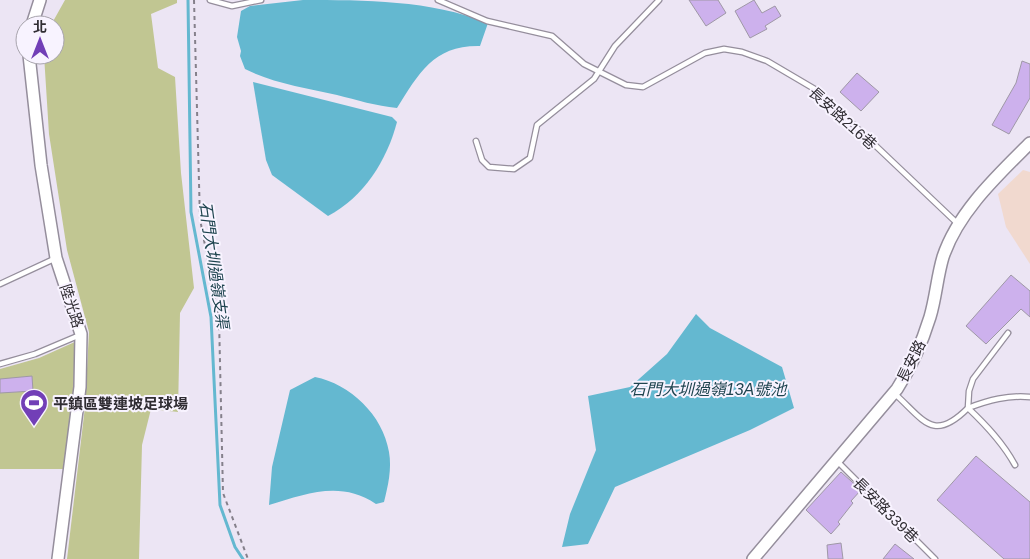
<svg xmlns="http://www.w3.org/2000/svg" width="1030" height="559" viewBox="0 0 1030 559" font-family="Helvetica,'Noto Sans TC',sans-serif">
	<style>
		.industrial { fill: #f1d9cf }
		.green { fill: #c1c692 }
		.water { fill: #64b8d0 }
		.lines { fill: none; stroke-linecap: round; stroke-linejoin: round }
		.stream { stroke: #64b8d0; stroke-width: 3 }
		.building { fill: #cdb1ed; stroke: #9f98a6 }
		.lane-casing { stroke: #958e9c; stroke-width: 7 }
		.secondary-casing { stroke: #958e9c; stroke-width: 14 }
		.path { stroke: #85808b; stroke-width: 2; stroke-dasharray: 4 4; stroke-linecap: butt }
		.lane { stroke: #fff; stroke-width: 4.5 }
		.secondary { stroke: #fff; stroke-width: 11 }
		.labels { text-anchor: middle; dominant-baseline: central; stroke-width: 4; stroke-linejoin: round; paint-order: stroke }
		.street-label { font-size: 15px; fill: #302d33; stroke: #f8f3ff }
		.poi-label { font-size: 15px; font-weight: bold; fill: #302d33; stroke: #f8f3ff; text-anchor: start }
		.water-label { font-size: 16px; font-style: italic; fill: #1e444f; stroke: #f8f3ff }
	</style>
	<rect width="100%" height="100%" fill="#ece5f4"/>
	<!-- industrial -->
	<polygon class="industrial" points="1023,170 1030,172 1030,264 1006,227 998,194"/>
	<!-- green -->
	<g class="green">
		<polygon points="65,0 177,0 177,3 151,14 158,68 175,77 181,173 194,288 180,313 178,412 151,409 142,445 139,559 67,559 85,407 89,332 67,250 49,134 44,55 55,55 55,25 51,25"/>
		<polygon points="77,341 75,384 63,469 0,469 0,369 39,358"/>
	</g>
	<!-- water -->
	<g class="water">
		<path d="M303 0C365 0 430 0 488 23L480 46C434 45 419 73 397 108 376 106 357 100 337 95 306 88 273 83 245 69L240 56 241 51 237 37 241 11 250 6Z"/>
		<path d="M253 82 392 117 397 122C387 160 364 197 328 216L272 175 266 160Z"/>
		<polygon points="696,314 710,328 782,367 794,408 750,430 615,487 588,544 562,547 570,514 596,450 588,396 630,387 667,354"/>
		<path d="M315 377C350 384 383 415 389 452 392 469 388 486 384 502L376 504C340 480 306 494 269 505L272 467 290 390Z"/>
	</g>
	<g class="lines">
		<!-- stream -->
		<polyline class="stream" points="188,0 191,212 211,317 220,505 235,547 243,559"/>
	</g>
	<!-- building -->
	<g class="building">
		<polygon points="689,0 718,0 726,13 706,26"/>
		<polygon points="754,0 762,13 775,6 781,16 765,26 767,29 750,38 735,11"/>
		<polygon points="1022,61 1030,64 1030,98 1009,134 992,125 1016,83"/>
		<polygon points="857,73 879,92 861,111 840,92"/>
		<polygon points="1011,275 1030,291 1030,317 1021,309 986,344 966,326"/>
		<polygon points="32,376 33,391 0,393 0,379"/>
		<polygon points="976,456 1030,502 1030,559 1004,559 937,500"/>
		<polygon points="841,472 861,490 851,501 853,503 838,522 840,524 831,534 806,510"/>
		<polygon points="841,543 843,559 828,559 827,545"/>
		<polygon points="895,544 914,559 883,559"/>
	</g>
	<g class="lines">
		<defs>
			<g id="lane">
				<polyline points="210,0 232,6 261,0"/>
				<polyline points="438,0 487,21 552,36 584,64 626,85 643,87 705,53 724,49 742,52 767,61 818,91 958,224"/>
				<polyline points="476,141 482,160 489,167 514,169 530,158 537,125 594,79 615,46 659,0"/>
				<polyline points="0,284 54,259"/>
				<polyline points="0,364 35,354 80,335"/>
				<path d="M895 394C924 420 933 443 968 408L969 391 973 379 1008 333"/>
				<polyline points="837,461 935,559"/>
				<path d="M1015 465C1003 443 987 426 968 408 989 400 1008 395 1030 397"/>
			</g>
			<g id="secondary">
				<polyline points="32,25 40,0"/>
				<polyline points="29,55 41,165 56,258 81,334 80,387 58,559"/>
				<path d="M753 559 897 389C912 366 922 343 930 317 936 297 937 277 943 257 958 212 997 176 1030 143"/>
			</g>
		</defs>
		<!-- lane casing -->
		<use href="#lane" class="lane-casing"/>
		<!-- secondary casing -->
		<use href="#secondary" class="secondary-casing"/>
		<!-- path -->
		<polyline class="path" points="194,0 200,219 219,319 223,493 248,559"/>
		<!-- lane -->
		<use href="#lane" class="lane"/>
		<!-- secondary -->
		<use href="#secondary" class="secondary"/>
	</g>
	<!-- icons -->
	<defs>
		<symbol id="stadium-pin" viewBox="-11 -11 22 30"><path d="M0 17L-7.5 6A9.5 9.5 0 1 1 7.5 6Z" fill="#723fb7" stroke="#f8f3ff"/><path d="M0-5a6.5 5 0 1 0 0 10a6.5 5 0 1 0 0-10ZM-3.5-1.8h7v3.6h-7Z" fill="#fff"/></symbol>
	</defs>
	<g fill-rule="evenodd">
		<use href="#stadium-pin" x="18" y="387" width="32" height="43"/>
	</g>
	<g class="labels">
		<!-- street labels -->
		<g class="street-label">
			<text transform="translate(843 118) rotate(42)">長安路216巷</text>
			<text transform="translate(72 306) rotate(72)">陸光路</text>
			<text transform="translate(911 361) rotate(-64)">長安路</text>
			<text transform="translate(886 510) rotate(45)">長安路339巷</text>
		</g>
		<!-- poi labels -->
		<g class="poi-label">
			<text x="53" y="403">平鎮區雙連坡足球場</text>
		</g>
		<!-- water labels -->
		<g class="water-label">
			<text transform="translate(214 265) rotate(82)">石門大圳過嶺支渠</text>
			<text x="708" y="389">石門大圳過嶺13A號池</text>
		</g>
	</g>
	<!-- north arrow -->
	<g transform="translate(40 40)"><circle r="24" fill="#f8f3ff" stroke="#a8a4ad"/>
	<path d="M0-4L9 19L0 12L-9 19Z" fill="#723fb7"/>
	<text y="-8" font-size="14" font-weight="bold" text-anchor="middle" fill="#302d33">北</text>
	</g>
</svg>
